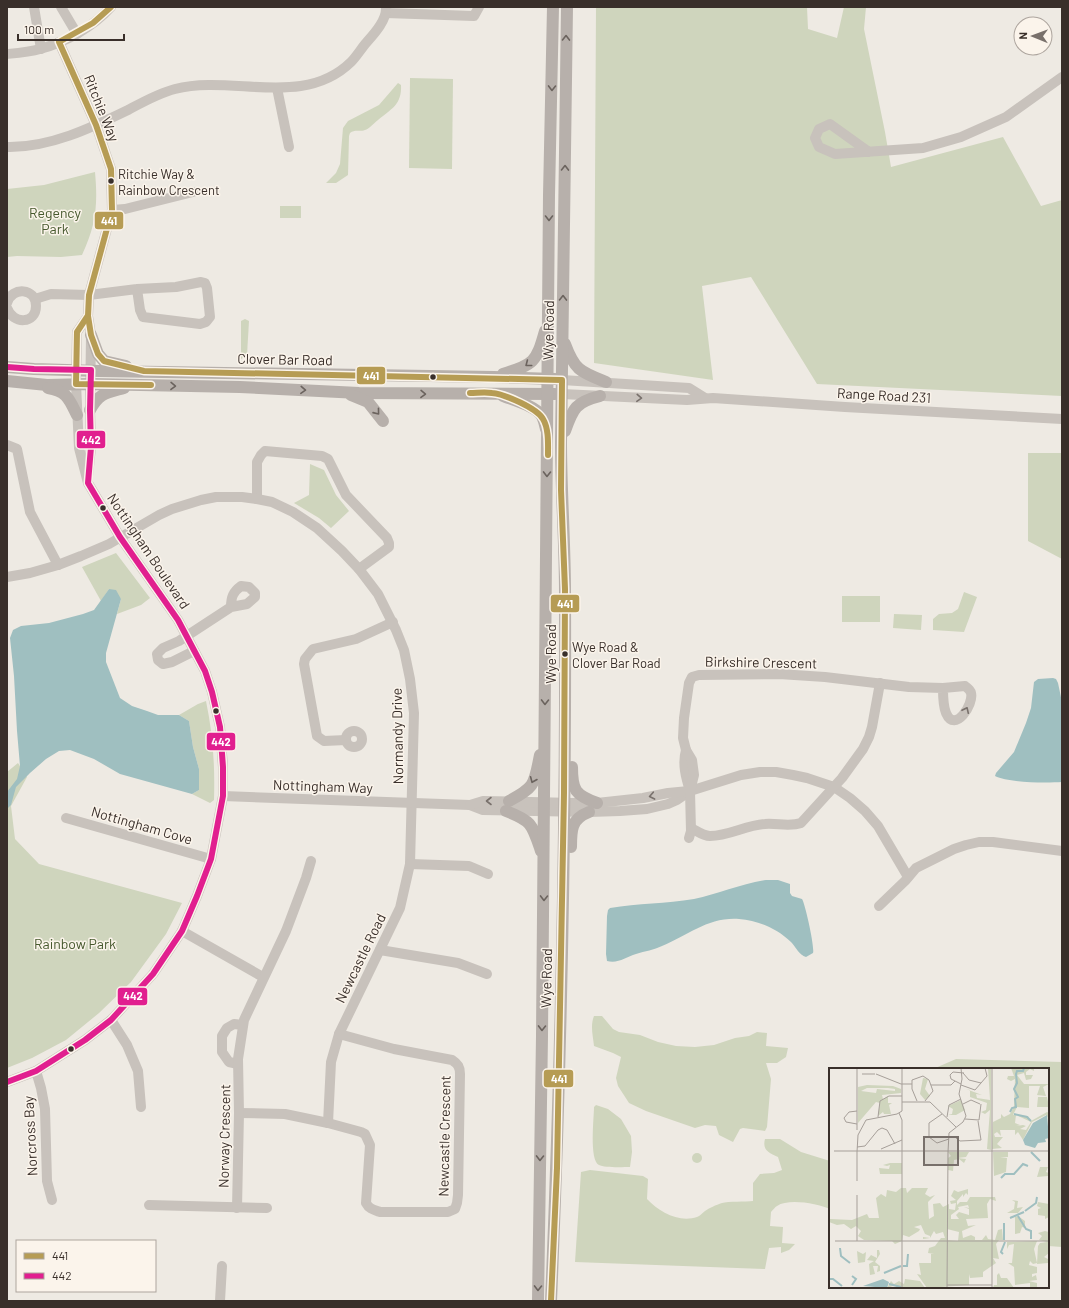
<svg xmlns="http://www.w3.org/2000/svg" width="1069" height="1308" viewBox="0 0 1069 1308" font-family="Barlow,sans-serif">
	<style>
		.green { fill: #cfd5bd }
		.water { fill: #9fbfc0 }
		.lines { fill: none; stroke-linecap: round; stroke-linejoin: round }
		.minor { stroke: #c8c2bc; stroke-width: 10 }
		.major { stroke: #b7b0ab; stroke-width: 12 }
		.bus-1-casing { stroke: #fbf4eb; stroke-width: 9 }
		.bus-2-casing { stroke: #fbf4eb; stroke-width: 9 }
		.bus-1 { stroke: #b69c54; stroke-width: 6 }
		.bus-2 { stroke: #e11f8f; stroke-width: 6 }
		.oneway { stroke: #6b635e }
		.oneway2 { stroke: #79716c }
		.bus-dot { fill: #392f2a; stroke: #fbf4eb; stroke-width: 1.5 }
		.labels { text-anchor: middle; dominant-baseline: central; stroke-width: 3; stroke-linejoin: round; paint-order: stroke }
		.bus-label { font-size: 13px; fill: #392f2a; stroke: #fbf4eb; text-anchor: start }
		.street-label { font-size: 14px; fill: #392f2a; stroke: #fbf4eb }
		.park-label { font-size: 14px; fill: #46582d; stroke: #fbf4eb }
		.inset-river { fill: none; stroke: #9fbfc0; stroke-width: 2 }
		.inset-road { fill: none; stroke: #a69f99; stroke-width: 1 }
		.view { fill: #78706b; fill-opacity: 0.15; stroke: #78706b; stroke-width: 2 }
		.inset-edge { fill: none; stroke: #392f2a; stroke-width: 2 }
		.line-badge { stroke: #fbf4eb; stroke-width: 1.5 }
		.badge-label { font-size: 11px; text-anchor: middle; font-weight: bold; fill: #fff }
	</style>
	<rect width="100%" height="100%" fill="#eeeae3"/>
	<!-- green -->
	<g class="green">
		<polygon points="596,7 807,7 808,29 837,38 844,7 866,7 864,29 885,132 891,167 1003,137 1041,206 1062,200 1062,396 817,384 751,277 702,286 713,380 594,363"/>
		<polygon points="410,78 453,79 452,169 409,168"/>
		<path d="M398 83 401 85C402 105 391 109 378 120 374 123 369 129 365 130 359 132 355 129 350 133L349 136 348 175 336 183H326L336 173 340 164 343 128 348 121 379 105Z"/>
		<path d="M95 172C98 205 96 225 82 255L61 257 17 256 7 257V189L44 185Z"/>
		<rect x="280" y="206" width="21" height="12"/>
		<polygon points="245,319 249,321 247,355 241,359 241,321"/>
		<polygon points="1028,453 1062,453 1062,559 1028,541"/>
		<polygon points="310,464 324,470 336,495 349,511 331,528 319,518 294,503 309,495"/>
		<polygon points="116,553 150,598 141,605 117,614 121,599 109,589 101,601 82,567"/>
		<polygon points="964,592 977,597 964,632 933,630 933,619 939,614 952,613 958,609"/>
		<rect x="842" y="596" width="38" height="26"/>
		<polygon points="894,614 922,615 921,630 893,628"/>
		<path d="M206 701C213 735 215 765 214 800L210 803 192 794 199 790V769L193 747 189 721 179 715 198 704Z"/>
		<polygon points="18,763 27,777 11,806 15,839 39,864 182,903 166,934 131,982 99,1013 66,1040 32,1058 7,1068 7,772"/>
		<path d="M594 1016H602L613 1029 619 1032 640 1035 658 1042 676 1046 695 1047 714 1045 735 1038 749 1036 757 1032 767 1033 766 1046 788 1048 786 1057 777 1063H766L771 1079 767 1127 765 1131 743 1128 740 1129 733 1142 719 1135 716 1126 705 1125 695 1128 646 1111 629 1103 618 1086 616 1078 621 1057 613 1053 594 1046C593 1036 590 1026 594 1016Z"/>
		<polygon points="956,1059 1062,1062 1062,1247 1048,1246 1048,1069 933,1069"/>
		<path d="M596 1105 608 1109 621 1119 631 1136 632 1152 630 1167C624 1167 604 1168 599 1165 589 1160 594 1118 594 1107Z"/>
		<path d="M765 1139H780L801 1152 830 1161V1209C818 1204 789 1198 777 1206 775 1207 773 1210 771 1212L770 1226 783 1227 782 1243 795 1244 789 1250 781 1253V1247L769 1248 765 1269 575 1262 581 1172 590 1170 643 1176 648 1179 647 1199C659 1212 679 1223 697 1217 700 1216 702 1213 705 1211 709 1208 716 1205 722 1203 728 1201 746 1202 753 1201V1183L760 1174 774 1173 782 1170 778 1157C769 1153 762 1150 765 1139Z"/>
		<circle cx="697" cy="1158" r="5"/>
	</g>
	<!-- water -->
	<g class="water">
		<polygon points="109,589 116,590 121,599 106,653 106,662 120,698 132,706 147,711 158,715 179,715 189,721 193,747 199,769 199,790 192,794 120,774 94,759 70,750 59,751 46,759 30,773 16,787 11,805 7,809 7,792 17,779 20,766 17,731 14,676 10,638 13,630 21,626 49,623 83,614 94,610"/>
		<path d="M1053 678 1056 679 1058 683 1062 702V782C1046 783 1009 783 995 776L996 773 1014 752 1026 723 1031 708 1034 682 1038 679Z"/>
		<path d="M766 880H778L790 884V893L792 896 802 899C805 903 815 948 813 953L806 957C799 955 796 947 791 942 776 928 759 921 739 919 708 917 689 935 662 946 654 950 645 951 636 954 626 957 618 964 607 961L606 954 607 916 608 910 610 908C638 903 666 904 694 899 718 894 741 884 766 880Z"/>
	</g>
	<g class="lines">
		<!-- minor -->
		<g class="minor">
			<polyline points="34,7 41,49"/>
			<polyline points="61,7 77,34"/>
			<polyline points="386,13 474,16 479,7"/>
			<polyline points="59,42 96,125 111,169 112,210 89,295 88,316 91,335 90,410 91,447 88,476"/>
			<path d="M7 54C18 53 30 52 40 49 66 42 93 27 111 7"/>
			<polyline points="277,88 289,147"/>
			<path d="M7 147C49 148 91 128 128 110 143 102 159 93 175 89 232 74 303 109 351 62 356 57 361 49 366 43 374 34 387 20 386 7"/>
			<polyline points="869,152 830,124 819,129 815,138 819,147 835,154 923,148 961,137 1006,117 1062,77"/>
			<polyline points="112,210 125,209 193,192"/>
			<polyline points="35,299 51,294 89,295 137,289 176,287 201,282 205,283 207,288 210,317 206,322 200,324 143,317 140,310 137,289"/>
			<path d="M7 303C12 286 36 288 36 306 36 324 13 325 7 308"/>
			<polyline points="562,380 689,388 705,398"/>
			<polyline points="562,394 687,400 713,398 845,407 1062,419"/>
			<polyline points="7,445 17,449 30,512 58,565"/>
			<polyline points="257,499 257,462 261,455 265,451 322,456 328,459 346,495 387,538 389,543 389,547 359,569"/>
			<polyline points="7,577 30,573 58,565 81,556 109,544 159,515 172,509 201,500 216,497 242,497 257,499 272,502 293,512 317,528 342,551 359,569 378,594 396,630 404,650 410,679 414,713 410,864 400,908 339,1034 331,1062 328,1123"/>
			<path d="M194 651 172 662 163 664 158 660 157 654 163 648 179 641 231 607 247 604 255 597V593L249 587 241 586C233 592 231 597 231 607"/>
			<circle cx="354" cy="739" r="8"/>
			<polyline points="346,740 324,741 317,736 304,664 305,659 313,649 356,639 393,622"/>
			<path d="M686 750C682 764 686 778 690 791"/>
			<polyline points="223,796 470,805 483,810 589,812 620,811 647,809 668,804 677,800 690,791 741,775 760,772 776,772 793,775 807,778 834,787 850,798 865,811 878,826 908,877"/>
			<polyline points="470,805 483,801 575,803 597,803 643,798 668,793 689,791"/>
			<polyline points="66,818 211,859"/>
			<path d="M691 828C697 831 703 836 710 836 729 836 746 825 765 824 777 823 790 827 801 823L842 778 863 749 869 737 872 727 880 683"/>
			<path d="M689 838 691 831 690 791 694 775 692 760 686 750 683 738 684 718 689 683 692 677 699 675 779 674 825 677 909 687 943 688 965 686C967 688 970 689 971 693 974 704 955 734 946 713 943 706 943 696 943 688"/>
			<polyline points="410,864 469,866 488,874"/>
			<polyline points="879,906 905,881 916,868 954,849 966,845 979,842 993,842 1062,851"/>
			<polyline points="182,931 263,977"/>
			<polyline points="380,950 458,963 487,974"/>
			<polyline points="111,1020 127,1045 138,1071 141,1107"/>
			<polyline points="238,1064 229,1062 222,1052 222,1036 227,1028 234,1024 243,1025"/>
			<polyline points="36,1071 41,1088 45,1109 47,1181 52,1200"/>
			<polyline points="7,1082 36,1071 85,1040 111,1020 153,974 182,931 197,896 211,859 223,796 223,767 220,727 212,692 205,671 178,620 120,537 88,483 79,448 76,384 77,332 88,316"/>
			<path d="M239 1113 285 1114 328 1123 361 1132 365 1134 370 1145 366 1203C369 1209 374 1210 380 1212H448L455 1209 457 1203 458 1195 460 1074C460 1067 458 1064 452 1060L394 1049 339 1034"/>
			<polyline points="149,1205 267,1208"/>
			<polyline points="237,1208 239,1113 238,1059 244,1020 286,931 306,878 311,861"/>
			<polyline points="220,1301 222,1266"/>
		</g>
		<!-- major -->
		<g class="major">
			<polyline points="91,335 98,354 104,361 126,366"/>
			<path d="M565 344C575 371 581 372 606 382"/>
			<polyline points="7,367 34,369 99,371 494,377 555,379"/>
			<path d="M503 374C534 364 536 363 545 331"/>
			<polyline points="7,381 47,385 91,384 240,387 359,393 555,394"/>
			<path d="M48 388C67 391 69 399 77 415"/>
			<polyline points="351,395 368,402 383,421"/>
			<path d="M503 396C513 400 536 406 542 416 544 420 545 425 546 429"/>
			<path d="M90 410C99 393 106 393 124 388"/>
			<path d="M565 431C573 408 576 402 600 396"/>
			<path d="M572 767C572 790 575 795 597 803"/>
			<path d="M509 801C536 787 534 784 540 755"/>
			<path d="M506 811C532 821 532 824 541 851"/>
			<path d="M571 847C571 830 571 819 589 812"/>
			<polyline points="538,1301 542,1036 549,195 553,7"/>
			<path d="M551 1301C561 1065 566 829 565 593 565 542 561 492 561 442L567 7"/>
		</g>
		<defs>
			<g id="bus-1">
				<polyline points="111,7 93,23 59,42 96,125 111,169 112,210 89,295 88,316 91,335 98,354 104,361 144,371 562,380 561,490 565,589 564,793 557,1168 551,1301"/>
				<polyline points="87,317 77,332 76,384 151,385"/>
				<path d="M470 393C477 393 485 392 492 393 504 394 537 408 543 419 549 429 548 444 548 455"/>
			</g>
			<polyline id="bus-2" points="7,367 34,369 91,370 90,410 91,447 88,483 120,537 178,620 205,671 212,692 220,727 223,767 223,796 211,859 197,896 182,931 153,974 111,1020 85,1040 36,1071 7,1082"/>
		</defs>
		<!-- bus-1 casing -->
		<use href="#bus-1" class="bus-1-casing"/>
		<!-- bus-2 casing -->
		<use href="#bus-2" class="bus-2-casing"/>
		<!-- bus-1 -->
		<use href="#bus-1" class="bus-1"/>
		<!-- bus-2 -->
		<use href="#bus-2" class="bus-2"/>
	</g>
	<!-- one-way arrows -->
	<defs><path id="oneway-chevron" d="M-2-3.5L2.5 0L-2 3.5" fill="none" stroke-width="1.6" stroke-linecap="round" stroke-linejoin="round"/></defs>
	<g class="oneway">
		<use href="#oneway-chevron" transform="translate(566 38) rotate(-89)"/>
		<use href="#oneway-chevron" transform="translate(552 88) rotate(91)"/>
		<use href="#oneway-chevron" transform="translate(565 168) rotate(-89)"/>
		<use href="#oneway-chevron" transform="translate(549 218) rotate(90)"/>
		<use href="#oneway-chevron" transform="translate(563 298) rotate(-89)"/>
		<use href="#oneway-chevron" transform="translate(528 364) rotate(142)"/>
		<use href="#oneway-chevron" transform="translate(173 386) rotate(1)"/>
		<use href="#oneway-chevron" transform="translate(303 390) rotate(3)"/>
		<use href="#oneway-chevron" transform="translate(423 394) rotate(1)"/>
		<use href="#oneway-chevron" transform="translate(377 412) rotate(51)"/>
		<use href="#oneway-chevron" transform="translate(547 474) rotate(91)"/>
		<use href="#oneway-chevron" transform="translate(545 702) rotate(91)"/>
		<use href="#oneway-chevron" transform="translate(533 780) rotate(113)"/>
		<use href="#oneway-chevron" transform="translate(544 898) rotate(91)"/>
		<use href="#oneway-chevron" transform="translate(542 1028) rotate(91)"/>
		<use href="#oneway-chevron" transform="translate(540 1158) rotate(91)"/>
		<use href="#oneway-chevron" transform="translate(538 1288) rotate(91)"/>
	</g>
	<g class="oneway2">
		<use href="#oneway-chevron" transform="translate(639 398) rotate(3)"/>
		<use href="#oneway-chevron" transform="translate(966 710) rotate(-65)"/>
		<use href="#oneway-chevron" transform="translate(652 796) rotate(169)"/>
		<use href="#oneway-chevron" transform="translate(489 801) rotate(180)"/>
	</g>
	<!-- markers -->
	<g class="bus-dot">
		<circle cx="111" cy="181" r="3.5"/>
		<circle cx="433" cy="377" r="3.5"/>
		<circle cx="103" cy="508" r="3.5"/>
		<circle cx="565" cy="654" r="3.5"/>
		<circle cx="216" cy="711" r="3.5"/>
		<circle cx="71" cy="1049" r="3.5"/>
	</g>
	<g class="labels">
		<!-- bus labels -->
		<g class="bus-label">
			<text x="118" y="174">Ritchie Way &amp;<tspan x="118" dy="16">Rainbow Crescent</tspan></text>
			<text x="572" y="647">Wye Road &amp;<tspan x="572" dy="16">Clover Bar Road</tspan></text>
		</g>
		<!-- street labels -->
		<g class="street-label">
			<text transform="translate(102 108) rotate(68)">Ritchie Way</text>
			<text transform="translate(548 330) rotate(-89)">Wye Road</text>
			<text transform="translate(285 359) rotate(1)">Clover Bar Road</text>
			<text transform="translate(884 395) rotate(3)">Range Road 231</text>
			<text transform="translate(149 551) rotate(56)">Nottingham Boulevard</text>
			<text transform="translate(550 654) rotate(-90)">Wye Road</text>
			<text transform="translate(761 662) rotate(1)">Birkshire Crescent</text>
			<text transform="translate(397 736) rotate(-91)">Normandy Drive</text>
			<text transform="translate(323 786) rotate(2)">Nottingham Way</text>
			<text transform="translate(142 825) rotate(16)">Nottingham Cove</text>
			<text transform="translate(360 958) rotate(-64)">Newcastle Road</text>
			<text transform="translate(546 978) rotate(-89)">Wye Road</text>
			<text transform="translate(30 1136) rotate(-93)">Norcross Bay</text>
			<text transform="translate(224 1136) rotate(-89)">Norway Crescent</text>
			<text transform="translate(444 1136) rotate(-89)">Newcastle Crescent</text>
		</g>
		<!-- park labels -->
		<g class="park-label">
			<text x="55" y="212">Regency<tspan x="55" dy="16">Park</tspan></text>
			<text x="75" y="943">Rainbow Park</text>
		</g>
	</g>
	<!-- overview -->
	<g transform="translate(829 1068)">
		<rect width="220" height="220" fill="#eeeae3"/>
		<path d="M159 0H162V82L158 81 161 42 156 46 152 44 157 42 158 35 141 29V32V22L137 21 153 27 147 26 148 30 161 32ZM182 0H205V3L201 1 197 4V7H204L202 11 197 12 195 5 188 7 195 16H220L214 19 217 28 208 27 211 18H200V40L188 39 184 47 199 48 202 53 218 44 220 45V51L217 47 203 54 194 72 189 64 186 67V62H171L172 68 168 64 165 66 166 69H174L168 76 173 80 163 81 164 54 172 50V46L175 49 181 46 185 39 186 11 182 13 178 11 179 8H185ZM187 47 202 54 197 62 191 61 197 58 194 57 187 58 191 57 186 55ZM94 10 99 11 96 21 101 28 96 32 91 26ZM38 17 64 18 72 21V25L53 27 54 31 59 28V35H63L60 37 62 46H55L54 44 49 48 51 35 47 34 29 55V19ZM38 20H59L66 21V23L48 21 47 25 32 23ZM209 29H218L220 39H208ZM132 32 136 42 127 47H119L123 46 124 41 119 38ZM119 84H140L137 89 128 90 137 91 135 95 130 91 125 92 124 103 119 102V90L122 88ZM164 84H179V89H171L178 90 177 104 165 108ZM61 95H73V106H51L50 100 60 101 61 97 58 98 54 97ZM211 99H219L217 104 220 105 219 108 208 109ZM72 120H77L78 125 83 120H99L96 126 101 129 106 127 99 134 100 151 105 148 104 136 111 135 114 139 120 136V141L126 142 127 135 122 136 121 133 127 132 122 128 125 122 129 124 139 121V127L137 125 134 129V126L128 133V137L131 134H138L141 129H166L167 133 161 131 158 136 159 150 137 151 139 158 147 157 133 163 134 170 142 167 146 169V172H153L157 167 159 171 166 172 169 162 173 161 174 172H170L167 176 170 191 164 190 167 195 154 204V209L141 210 140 206V217L98 220 88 206 92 207 90 195H80H102V186H105L99 185 100 180 106 178 112 170H116L114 164 107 166 105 163 101 170 94 171V169L101 170V168L96 166 92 157 85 159 91 161 90 163 80 169 74 167 73 173 66 176 63 173 35 172 29 168 32 163 27 158 22 161 15 156 8 157 0 154 1 151 23 152 38 146 40 150H50L47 130 52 126 57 129 58 122 67 124ZM139 137 140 140 135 139 140 141V147L130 144 127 147 130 151H122V147L130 141 129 139ZM118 161 130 164 129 173 118 172ZM183 132 189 133 188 140 194 139 189 145H178L185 141 186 134ZM209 134 220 136V149L216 151V148L209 147V141L212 140 208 138ZM189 148 196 153V160L193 159 191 165 186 166V149ZM216 163 220 164V185L215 189 219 191V195L208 196 209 178 211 175 218 174 210 172 213 168 209 165ZM208 173 205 181 208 195 204 196 201 193 200 197 208 199V205L203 206V209L207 207 208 212 200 213 208 215V220H201V215L186 217 185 199 179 195H183L185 176 180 177 178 181V174ZM48 182H50L51 186 46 194 51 198V203L48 204 49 198H44L46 206 41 207 40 196 45 193 38 192 42 187 48 190ZM28 183 34 186 37 184 36 194 29 195ZM170 205 172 210H178L185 220H164L165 217H168V207ZM76 211 91 213 96 220H74L67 217 58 220 62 213 65 216 70 213 75 216Z" fill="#cfd5bd" fill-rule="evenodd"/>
		<path d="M218 47 220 70 216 71 217 74 209 75 206 80 196 77 194 72 204 55ZM54 211 60 214 58 220 34 218Z" fill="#9fbfc0"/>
		<path class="inset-river" d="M181 44 183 40 187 39 186 31 189 29 185 21 188 15 187 6 188 3H194L195 0M185 46 198 49 202 53M202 84 211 93M172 110 176 106H185L194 96 199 98M196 143 207 135 208 129M189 148 197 161 202 163V171M181 150 195 144M175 155V172M11 180 12 188 21 195M174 186 172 184 176 174M74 198H78L79 186M55 205 72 198M23 208 27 211 23 217M0 211H4L13 218M60 216 72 219"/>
		<path class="inset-road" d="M28 0V62M163 0V220M134 5 140 12 152 15M33 6H46M47 6 72 16H83M132 16 122 11 121 7 124 4 135 5M102 17H122L126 13M132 17 146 22 158 8 156 0M88 33 83 21V12L94 8 100 12 104 23 96 33M73 34H101L127 59M134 36 142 32 151 36M70 45 73 52V84M113 46 100 55V69L108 75 120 71M49 49 51 33 60 28H73M118 49 120 37 132 31M136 51 150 52 152 36M28 56 17 54 15 50 20 44 28 43M127 70 131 73 152 72 149 53M28 79 36 78 49 62 53 60 58 62 66 76M52 81 73 72M5 83H220M28 84 29 67 37 52 68 46 73 43V0M73 84V220M119 84 120 65 134 54 137 48 130 26 133 11 132 0M28 113V84M6 173H164M28 173V127M164 173H220M118 217H163M118 220 119 84"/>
		<path class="view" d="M95 69H129V97H95Z"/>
		<rect width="220" height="220" class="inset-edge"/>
	</g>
	<g class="line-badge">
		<rect x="94" y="211" width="30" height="19" rx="4" fill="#b69c54"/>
		<rect x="356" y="366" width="30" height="19" rx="4" fill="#b69c54"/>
		<rect x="76" y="430" width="30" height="19" rx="4" fill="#e11f8f"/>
		<rect x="550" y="594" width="30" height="19" rx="4" fill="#b69c54"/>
		<rect x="206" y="732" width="30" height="19" rx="4" fill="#e11f8f"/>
		<rect x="117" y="987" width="31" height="19" rx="4" fill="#e11f8f"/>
		<rect x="543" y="1069" width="31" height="19" rx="4" fill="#b69c54"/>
	</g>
	<g class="badge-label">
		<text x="109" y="225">441</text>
		<text x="371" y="380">441</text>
		<text x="91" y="444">442</text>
		<text x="565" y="608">441</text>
		<text x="221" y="746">442</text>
		<text x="133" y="1000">442</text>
		<text x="559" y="1083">441</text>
	</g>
	<!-- border -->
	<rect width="1069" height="1308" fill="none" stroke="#392f2a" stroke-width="16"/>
	<!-- legend -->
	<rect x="16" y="1240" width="140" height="52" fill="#fbf4eb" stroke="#ada59e"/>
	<rect x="24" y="1253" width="20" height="6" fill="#b69c54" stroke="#ada59e"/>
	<text x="52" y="1260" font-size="12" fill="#392f2a">441</text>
	<rect x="24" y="1273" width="20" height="6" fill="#e11f8f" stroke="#ada59e"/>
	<text x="52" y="1280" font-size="12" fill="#392f2a">442</text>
	<!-- north arrow -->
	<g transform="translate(1033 36) rotate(271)"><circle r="19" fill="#fbf4eb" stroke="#ada59e"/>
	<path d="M0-3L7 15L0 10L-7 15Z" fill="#78706b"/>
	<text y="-6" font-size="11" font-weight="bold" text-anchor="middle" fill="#392f2a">N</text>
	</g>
	<!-- scale -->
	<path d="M18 34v6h106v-6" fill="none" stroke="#392f2a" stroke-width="2"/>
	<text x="24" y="34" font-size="12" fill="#392f2a" stroke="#fbf4eb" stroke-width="3" paint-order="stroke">100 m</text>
</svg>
